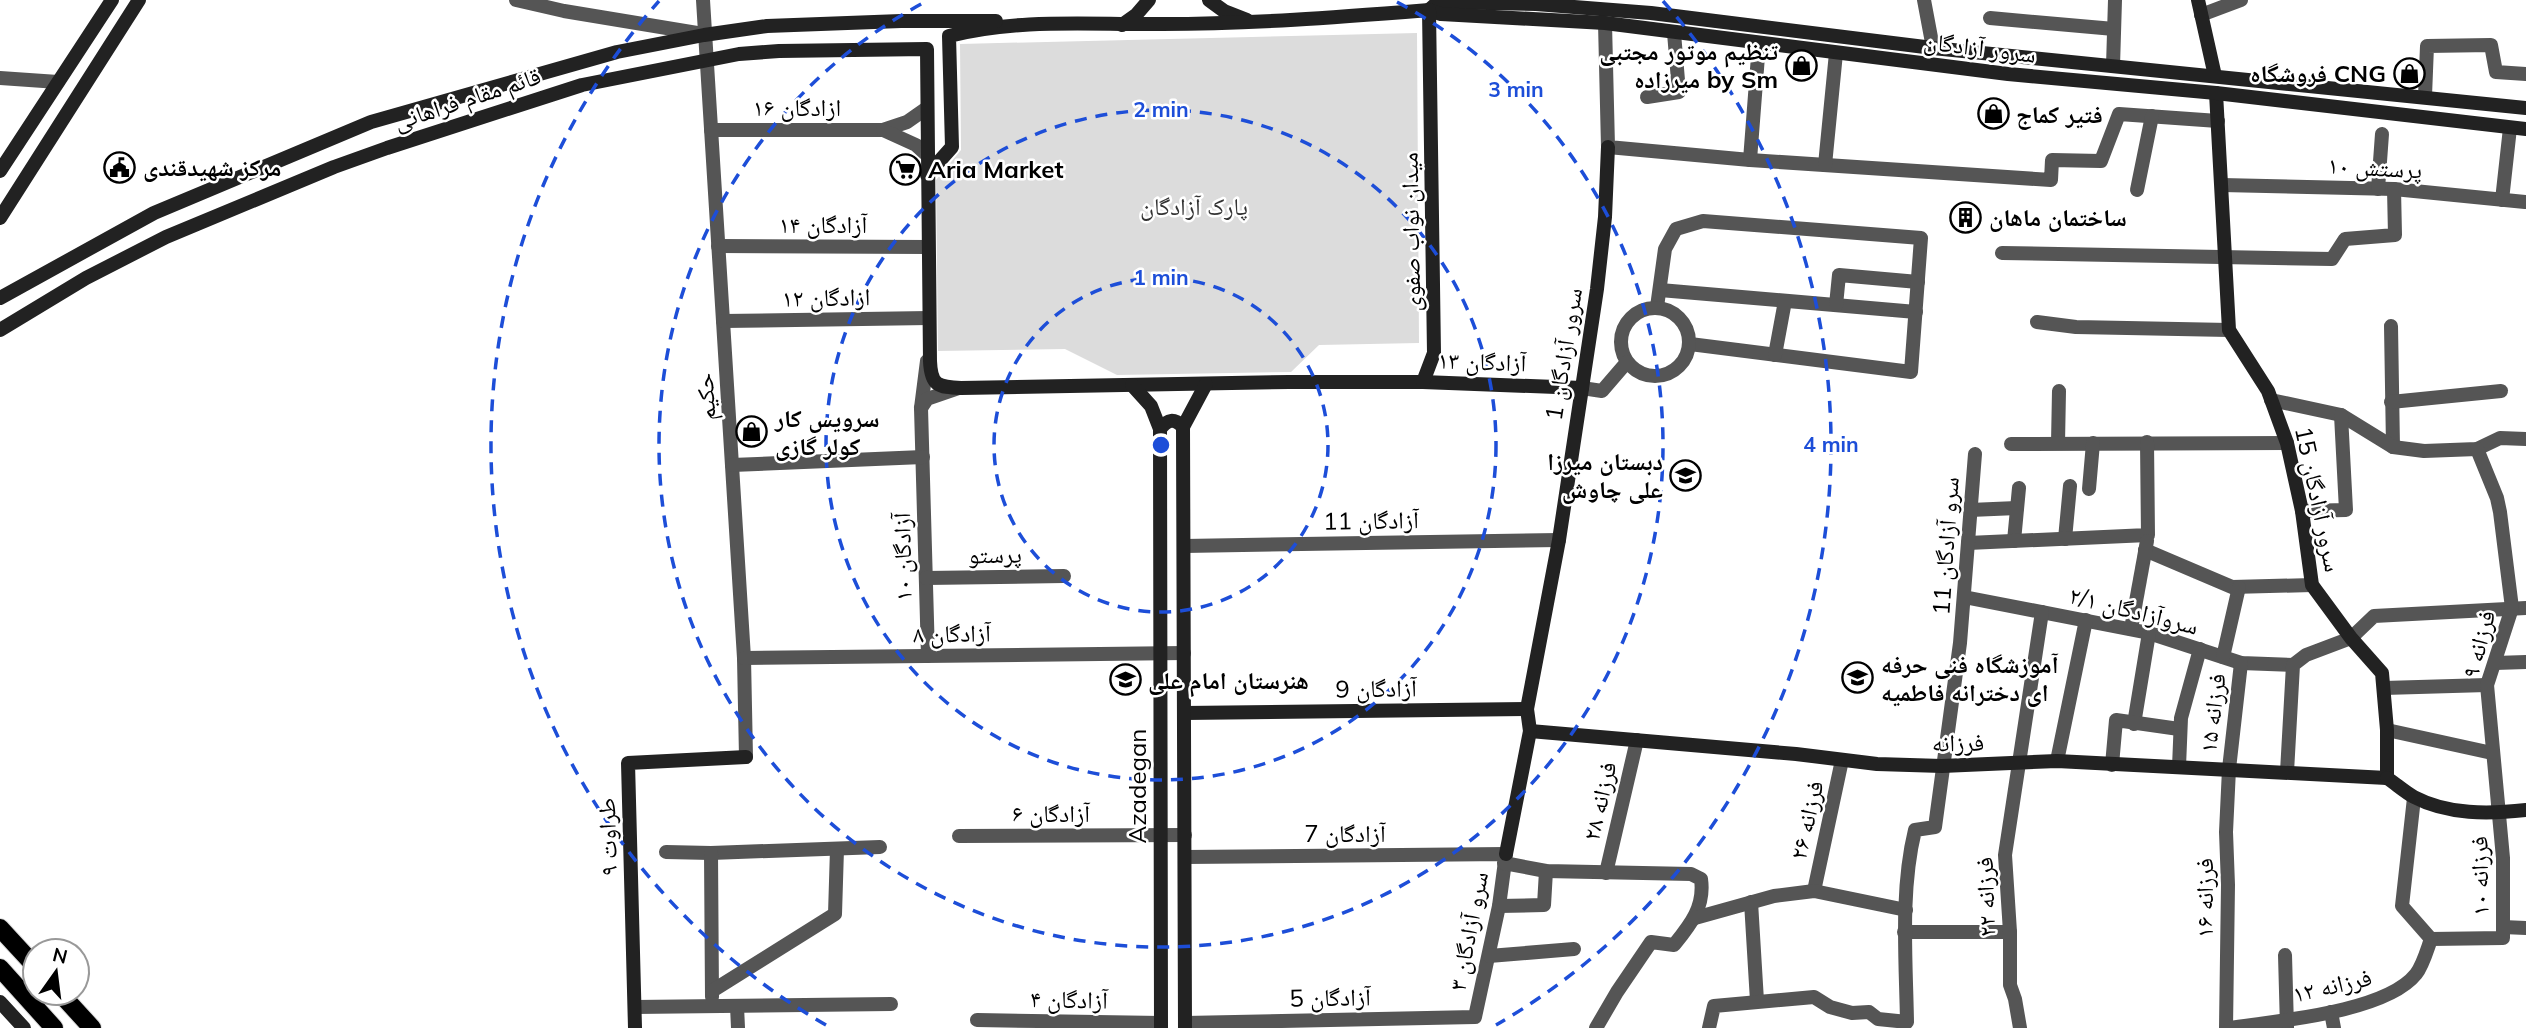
<svg xmlns="http://www.w3.org/2000/svg" width="2526" height="1028" viewBox="0 0 2526 1028" font-family="Mulish,'Noto Naskh Arabic',sans-serif">
	<style>
		.green { fill: #dcdcdc }
		.lines { fill: none; stroke-linecap: round; stroke-linejoin: round }
		.primary-casing { stroke: #dbdbdb; stroke-width: 20 }
		.street { stroke: #555; stroke-width: 14 }
		.secondary { stroke: #222; stroke-width: 14 }
		.primary { stroke: #000; stroke-width: 18 }
		.ring { fill: none; stroke: #1d4ed8; stroke-width: 3.5; stroke-dasharray: 12 9 }
		.labels { text-anchor: middle; dominant-baseline: central; stroke-width: 5; stroke-linejoin: round; paint-order: stroke }
		.street-label { font-size: 24px; fill: #000; stroke: #fff }
		.poi-label { font-size: 24px; font-weight: bold; fill: #000; stroke: #fff; text-anchor: start }
		.park-label { font-size: 24px; fill: #333; stroke: #fff }
		.centre { fill: #1d4ed8; stroke: #fff; stroke-width: 3.5 }
		.ring-label { font-size: 21px; text-anchor: middle; font-weight: bold; fill: #1d4ed8; stroke: #fff; stroke-width: 5; stroke-linejoin: round; paint-order: stroke }
	</style>
	<rect width="100%" height="100%" fill="#fff"/>
	<!-- green -->
	<polygon class="green" points="1417,33 1419,343 1319,345 1291,372 1117,375 1065,349 938,351 936,180 961,150 960,44"/>
	<g class="lines">
		<defs>
			<g id="primary">
				<polyline points="0,928 35,966"/>
				<polyline points="0,968 54,1028"/>
				<polyline points="60,993 92,1028"/>
			</g>
		</defs>
		<!-- primary casing -->
		<use href="#primary" class="primary-casing"/>
		<!-- street -->
		<g class="street">
			<polyline points="516,0 564,11 703,34"/>
			<polyline points="703,0 744,658 746,757"/>
			<polyline points="1924,0 1933,48"/>
			<polyline points="2201,15 2241,0"/>
			<polyline points="1990,18 2114,29"/>
			<polyline points="1605,23 1608,147 1750,160 2051,180 2052,160 2101,161 2119,114 2218,121"/>
			<polyline points="2113,66 2115,0"/>
			<polyline points="0,78 58,82"/>
			<polyline points="2425,96 2427,46 2491,45 2496,72 2526,74"/>
			<polyline points="1647,97 1679,92 1674,33"/>
			<polyline points="711,130 883,130 907,122 927,108"/>
			<polyline points="883,130 916,145 927,155"/>
			<polyline points="1750,160 1759,43"/>
			<polyline points="1825,165 1836,53"/>
			<polyline points="2222,185 2394,189 2525,202"/>
			<polyline points="2378,189 2382,134"/>
			<polyline points="2137,190 2152,116"/>
			<polyline points="2502,200 2510,128"/>
			<polyline points="718,246 928,247"/>
			<polyline points="2002,253 2332,259 2345,239 2395,235 2394,189"/>
			<polyline points="1660,290 1916,312"/>
			<polyline points="1836,305 1839,275 1918,282"/>
			<polyline points="1657,307 1665,249 1676,229 1703,221 1921,238 1911,372 1690,344"/>
			<circle cx="1655" cy="342" r="34"/>
			<polyline points="723,321 929,318"/>
			<polyline points="2037,322 2076,327 2229,330"/>
			<polyline points="2391,326 2393,447"/>
			<polyline points="1775,355 1785,301"/>
			<polyline points="927,361 921,408 928,656"/>
			<polyline points="1582,388 1602,391 1627,362"/>
			<polyline points="2271,400 2341,415 2393,447 2424,451 2477,449 2500,438 2526,439"/>
			<polyline points="2391,402 2501,391"/>
			<polyline points="921,408 927,399 959,388"/>
			<polyline points="2058,443 2059,391"/>
			<polyline points="2011,444 2287,443"/>
			<polyline points="732,465 923,457"/>
			<polyline points="2089,489 2093,443"/>
			<polyline points="1970,510 2017,508"/>
			<polyline points="2302,511 2346,510 2341,415"/>
			<polyline points="2065,539 2070,486"/>
			<polyline points="2014,541 2019,488"/>
			<polyline points="1968,543 2148,535 2147,442"/>
			<polyline points="1184,546 1559,540"/>
			<polyline points="2145,550 2232,587 2312,585"/>
			<polyline points="926,578 1064,576"/>
			<polyline points="1964,597 2149,633 2241,663 2293,665"/>
			<polyline points="2131,629 2147,541"/>
			<polyline points="2223,657 2239,587"/>
			<polyline points="744,658 1184,653"/>
			<polyline points="2495,663 2526,662"/>
			<polyline points="2384,688 2487,685"/>
			<polyline points="2134,724 2149,633"/>
			<polyline points="2387,730 2492,753"/>
			<polyline points="2057,761 2086,620"/>
			<polyline points="2112,765 2116,720 2179,729"/>
			<polyline points="2179,767 2181,718 2200,649"/>
			<polyline points="2287,772 2293,665 2306,655 2351,638 2374,616 2526,608"/>
			<polyline points="959,836 1185,835"/>
			<polyline points="666,852 711,853 880,847"/>
			<polyline points="711,853 712,997"/>
			<polyline points="1185,857 1506,854 1499,906 1475,1017 1185,1023"/>
			<path d="M1504 863 1546 871 1691 874 1701 879C1705 907 1690 925 1674 945L1651 942 1617 992 1596 1028"/>
			<polyline points="1606,873 1637,740"/>
			<polyline points="1814,891 1842,760"/>
			<polyline points="1751,902 1757,1001"/>
			<polyline points="1499,906 1544,905 1546,871"/>
			<polyline points="1695,918 1774,896 1814,891 1906,910"/>
			<polyline points="2503,927 2526,928"/>
			<polyline points="1904,932 2010,932"/>
			<polyline points="2431,939 2503,938 2503,858 2487,685 2512,608 2500,512 2497,498 2477,449"/>
			<polyline points="2285,955 2287,1027"/>
			<polyline points="1489,956 1574,949"/>
			<polyline points="712,991 835,914 837,849"/>
			<polyline points="737,1006 738,1028"/>
			<polyline points="635,1007 891,1004"/>
			<polyline points="2331,1012 2334,1028"/>
			<polyline points="977,1020 1161,1023"/>
			<path d="M1709 1028 1714 1006 1814 997 1830 1007 1852 1013 1869 1012 1878 1019 1907 1022C1906 960 1900 891 1915 830L1935 827 1960 643 1975 454"/>
			<polyline points="2020,1028 2015,999 2010,985 2010,932 2005,855 2042,612"/>
			<polyline points="2226,1028 2228,885 2226,832 2229,769 2241,663"/>
			<path d="M2230 1028C2277 1021 2386 1012 2416 974 2423 965 2427 950 2431 939L2402 906 2414 798"/>
		</g>
		<!-- secondary -->
		<g class="secondary">
			<polyline points="1209,0 1224,11 1247,20"/>
			<polyline points="2198,0 2215,76"/>
			<polyline points="1429,10 1438,2 1536,4 1651,13 1933,48 2526,108"/>
			<polyline points="1122,25 1136,15 1149,0"/>
			<polyline points="2216,93 2229,330 2268,391 2287,443 2302,511 2312,585 2351,638 2382,673 2387,730 2387,778"/>
			<polyline points="0,171 112,0"/>
			<path d="M927 175 952 147 949 36C1019 18 1091 25 1162 24 1252 24 1340 17 1429 10L1441 14 1605 23 2008 74 2216 93 2526 129"/>
			<polyline points="0,218 139,0"/>
			<polyline points="0,298 154,213 371,122 617,52 704,35 767,26 901,21 996,21"/>
			<path d="M0 330 86 278 166 237 334 167 387 148 582 85 739 54 779 51 927 49 930 361C931 386 938 387 961 388L1289 382H1423L1582 388"/>
			<polyline points="1423,382 1434,353 1429,10"/>
			<polyline points="1132,385 1151,406 1160,429 1161,1028"/>
			<path d="M1160 429C1168 419 1174 418 1183 427"/>
			<polyline points="1184,713 1527,709"/>
			<polyline points="1530,731 1796,754 1877,764 1942,766 2057,761 2387,778"/>
			<path d="M2387 778C2396 784 2405 792 2414 797 2448 815 2489 814 2526 810"/>
			<polyline points="1506,854 1530,731 1527,709 1559,540 1597,289 1605,217 1608,147"/>
			<polyline points="0,1002 24,1028"/>
			<polyline points="635,1028 628,763 746,757"/>
			<polyline points="1185,1028 1183,427 1206,384"/>
		</g>
		<!-- primary -->
		<use href="#primary" class="primary"/>
	</g>
	<!-- distance rings -->
	<g class="ring">
		<circle cx="1161" cy="445" r="167"/>
		<circle cx="1161" cy="445" r="335"/>
		<path d="M1397 2A502 502 0 1 1 925 2"/>
		<path d="M826 1025A670 670 0 0 1 659 1M1663 1A670 670 0 0 1 1496 1025"/>
	</g>
	<!-- icons -->
	<defs>
		<symbol id="shop-ring" viewBox="-11 -11 22 22"><circle r="9.5" fill="#fff" stroke="#000" stroke-width="1.5"/><path d="M-5-2.5h2.3a2.7 3.5 0 0 1 5.4 0H5L5.5 6h-11ZM-1.5-2.5h3a1.5 2.3 0 0 0-3 0Z" fill="#000"/></symbol>
		<symbol id="civic-ring" viewBox="-11 -11 22 22"><circle r="9.5" fill="#fff" stroke="#000" stroke-width="1.5"/><path d="M-.6-6.5H3V-4.5H.6V-3L4-1V1h2V6H-6V1h2V-1L-.6-3ZM-1.2 2.5V6h2.4V2.5Z" fill="#000"/></symbol>
		<symbol id="supermarket-ring" viewBox="-11 -11 22 22"><circle r="9.5" fill="#fff" stroke="#000" stroke-width="1.5"/><path d="M-6-5.5h2.5l.6 2H6L4.5 2H-2.5L-4.4-4H-6ZM-1.5 3.2a1.3 1.3 0 1 0 .1 0ZM3 3.2a1.3 1.3 0 1 0 .1 0Z" fill="#000"/></symbol>
		<symbol id="building-ring" viewBox="-11 -11 22 22"><circle r="9.5" fill="#fff" stroke="#000" stroke-width="1.5"/><path d="M-4-6H4V6H1V3H-1V6H-4ZM-2.5-4.3h1.7v1.8h-1.7ZM.8-4.3h1.7v1.8H.8ZM-2.5-1h1.7V.8h-1.7ZM.8-1h1.7V.8H.8Z" fill="#000"/></symbol>
		<symbol id="school-ring" viewBox="-11 -11 22 22"><circle r="9.5" fill="#fff" stroke="#000" stroke-width="1.5"/><path d="M0-5L7-2L0 1L-7-2ZM-4 1L0 2.5L4 1V4Q0 6-4 4Z" fill="#000"/></symbol>
	</defs>
	<g fill-rule="evenodd">
		<use href="#shop-ring" x="1784" y="48" width="35" height="35"/>
		<use href="#shop-ring" x="2392" y="56" width="35" height="35"/>
		<use href="#shop-ring" x="1976" y="96" width="35" height="35"/>
		<use href="#civic-ring" x="102" y="150" width="35" height="35"/>
		<use href="#supermarket-ring" x="888" y="152" width="35" height="35"/>
		<use href="#building-ring" x="1948" y="200" width="35" height="35"/>
		<use href="#shop-ring" x="734" y="414" width="35" height="35"/>
		<use href="#school-ring" x="1668" y="458" width="35" height="35"/>
		<use href="#school-ring" x="1840" y="660" width="35" height="35"/>
		<use href="#school-ring" x="1108" y="662" width="35" height="35"/>
	</g>
	<g class="labels">
		<!-- street labels -->
		<g class="street-label">
			<text transform="translate(1980 47) rotate(7)">سرور آزادگان</text>
			<text transform="translate(467 98) rotate(-18)">قائم مقام فراهانی</text>
			<text x="797" y="107">ازادگان ۱۶</text>
			<text transform="translate(2375 167) rotate(3)">پرستش ۱۰</text>
			<text x="823" y="224">آزادگان ۱۴</text>
			<text transform="translate(1410 232) rotate(-91)">میدان نواب صفوی</text>
			<text transform="translate(826 297) rotate(-1)">ازادگان ۱۲</text>
			<text transform="translate(1563 354) rotate(-81)">سرور آزادگان 1</text>
			<text transform="translate(1482 361) rotate(2)">آزادگان ۱۳</text>
			<text transform="translate(705 397) rotate(-94)">حکیم</text>
			<text transform="translate(2319 499) rotate(78)">سرور آزادگان 15</text>
			<text transform="translate(1371 520) rotate(-1)">آزادگان 11</text>
			<text transform="translate(1945 546) rotate(-86)">سرو آزادگان 11</text>
			<text transform="translate(995 554) rotate(-1)">پرستو</text>
			<text transform="translate(902 557) rotate(-91)">آزادگان ۱۰</text>
			<text transform="translate(2134 610) rotate(14)">۲/۱ سروآزادگان</text>
			<text transform="translate(952 633) rotate(-1)">آزادگان ۸</text>
			<text transform="translate(2478 644) rotate(-75)">فرزانه ۹</text>
			<text transform="translate(1376 688) rotate(-1)">آزادگان 9</text>
			<text transform="translate(2212 713) rotate(-83)">فرزانه ۱۵</text>
			<text transform="translate(1958 742) rotate(-1)">فرزانه</text>
			<text transform="translate(1137 786) rotate(-90)">Azadegan</text>
			<text transform="translate(1599 801) rotate(-77)">فرزانه ۲۸</text>
			<text x="1051" y="813">آزادگان ۶</text>
			<text transform="translate(1806 820) rotate(-77)">فرزانه ۲۶</text>
			<text x="1345" y="833">آزادگان 7</text>
			<text transform="translate(607 837) rotate(-92)">طراوت ۹</text>
			<text transform="translate(2479 876) rotate(-91)">فرزانه ۱۰</text>
			<text transform="translate(1985 897) rotate(-92)">فرزانه ۲۲</text>
			<text transform="translate(2204 898) rotate(-90)">فرزانه ۱۶</text>
			<text transform="translate(1468 931) rotate(-79)">سرو آزادگان ۳</text>
			<text transform="translate(2332 985) rotate(-13)">فرزانه ۱۲</text>
			<text transform="translate(1330 997) rotate(-1)">آزادگان 5</text>
			<text transform="translate(1069 999) rotate(1)">آزادگان ۴</text>
		</g>
		<!-- poi labels -->
		<g class="poi-label">
			<text x="1778" y="51" text-anchor="end">تنظیم موتور مجتبی<tspan x="1778" dy="28">میرزاده by Sm</tspan></text>
			<text x="2386" y="73" text-anchor="end">فروشگاه CNG</text>
			<text x="2016" y="114">فتیر کماج</text>
			<text x="143" y="167">مرکز شهیدقندی</text>
			<text x="928" y="169">Aria Market</text>
			<text x="1989" y="217">ساختمان ماهان</text>
			<text x="775" y="418">سرویس کار<tspan x="775" dy="28">کولر گازی</tspan></text>
			<text x="1663" y="461" text-anchor="end">دبستان میرزا<tspan x="1663" dy="28">علی چاوش</tspan></text>
			<text x="1881" y="664">آموزشگاه فنی حرفه<tspan x="1881" dy="28">ای دخترانه فاطمیه</tspan></text>
			<text x="1148" y="680">هنرستان امام علی</text>
		</g>
		<!-- park labels -->
		<g class="park-label">
			<text x="1194" y="206">پارک آزادگان</text>
		</g>
	</g>
	<circle cx="1161" cy="445" r="10" class="centre"/>
	<g class="ring-label">
		<text x="1516" y="97">3 min</text>
		<text x="1161" y="117">2 min</text>
		<text x="1161" y="285">1 min</text>
		<text x="1831" y="452">4 min</text>
	</g>
	<!-- north arrow -->
	<g transform="translate(56 972) rotate(14)"><circle r="33" fill="#ffffff" stroke="#999999" stroke-width="2"/>
	<path d="M0-5L12 26L0 18L-12 26Z" fill="#000000"/>
	<text y="-10" font-size="19" font-weight="bold" text-anchor="middle" fill="#000000">N</text>
	</g>
</svg>
